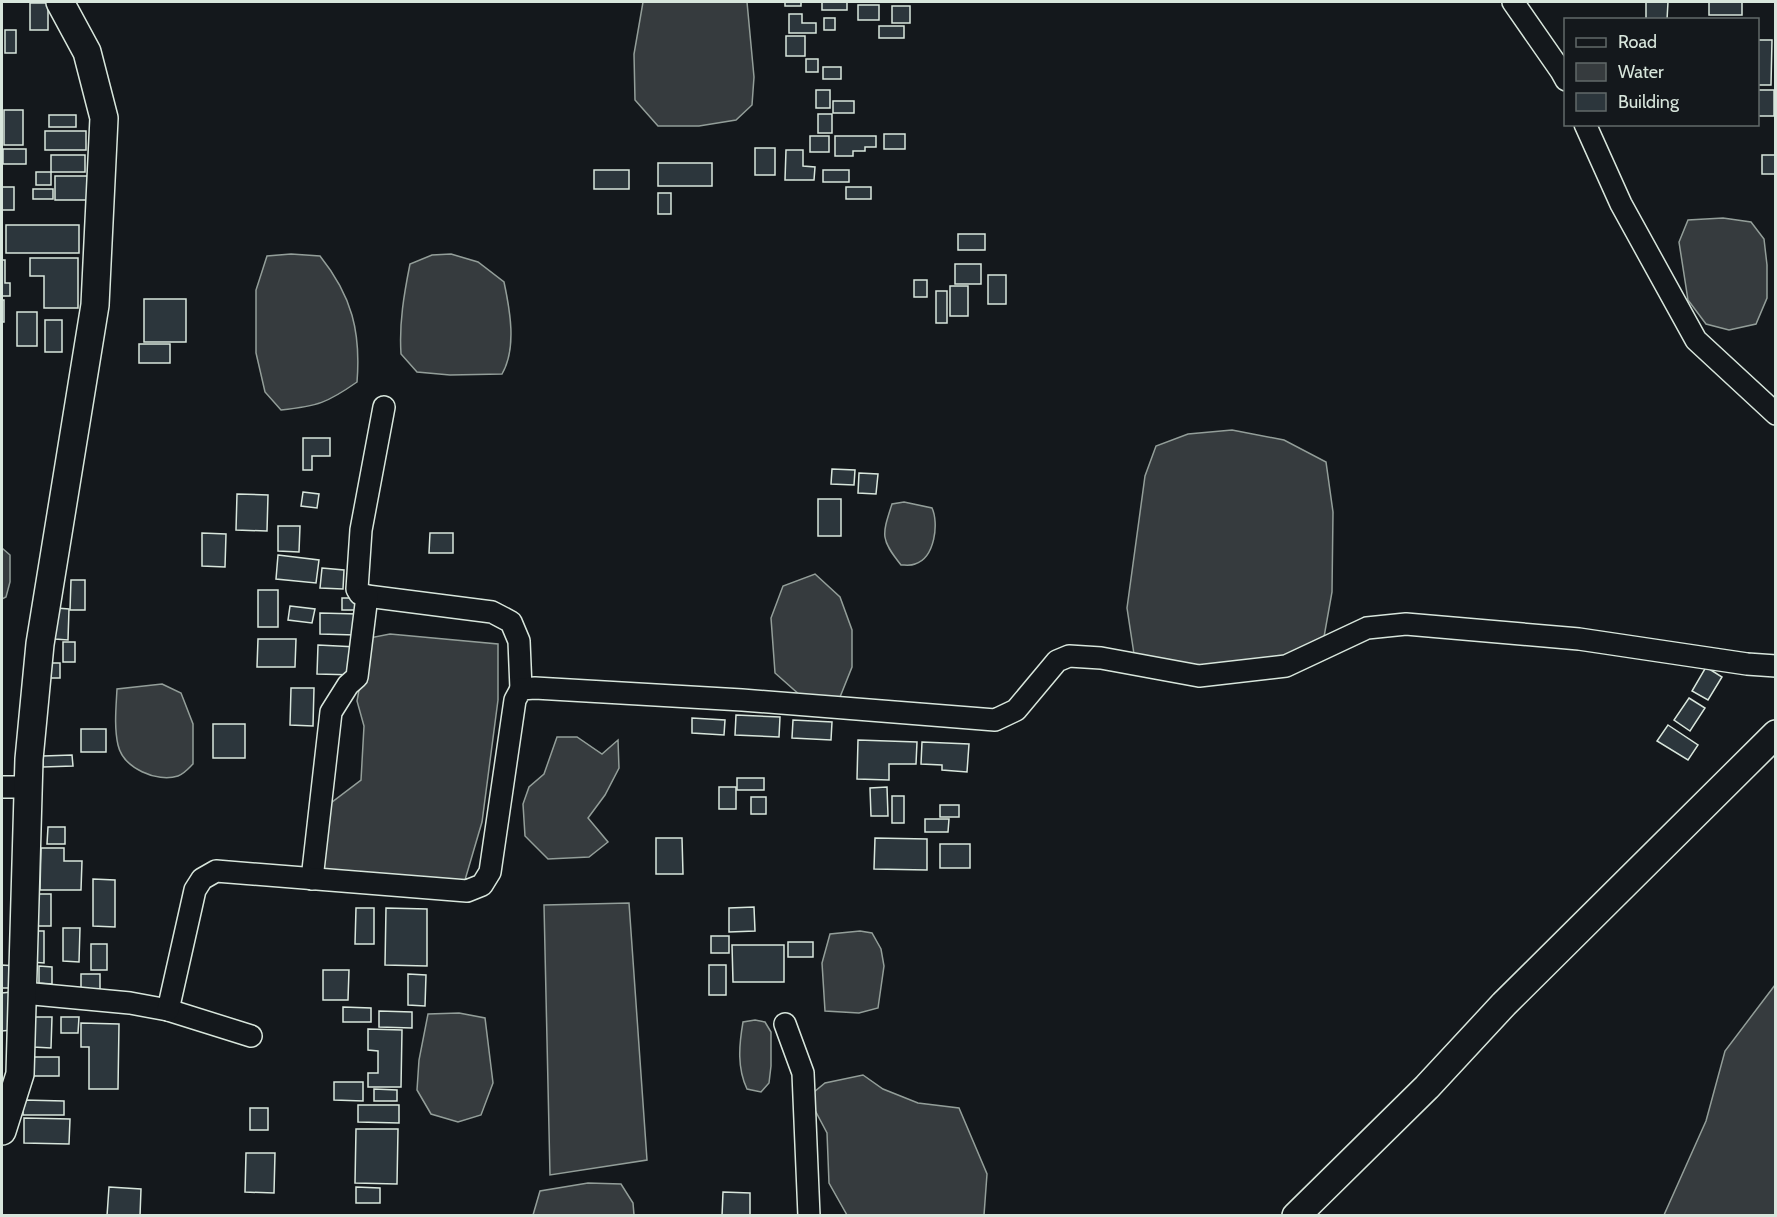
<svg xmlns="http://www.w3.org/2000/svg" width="1777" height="1217" viewBox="0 0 1777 1217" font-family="Cabin,sans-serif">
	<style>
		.water { fill: #363b3e; stroke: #939e99; stroke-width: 1.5 }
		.building { fill: #2c363c; stroke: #d8e6dc; stroke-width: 1.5 }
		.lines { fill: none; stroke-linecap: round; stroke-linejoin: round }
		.minor-casing { stroke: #d8e6dc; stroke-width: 24 }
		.tertiary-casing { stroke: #d8e6dc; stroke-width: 30 }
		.minor { stroke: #14181c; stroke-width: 21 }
		.tertiary { stroke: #14181c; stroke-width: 27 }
	</style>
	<rect width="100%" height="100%" fill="#14181c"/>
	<!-- water -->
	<g class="water">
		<polygon points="643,2 747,2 754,77 752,105 736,120 699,126 658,126 635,100 634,54"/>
		<polygon points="1723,218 1751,222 1764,239 1767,265 1767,298 1756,324 1729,330 1706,324 1688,300 1679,242 1688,220"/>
		<path d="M291 254 320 256C352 296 361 332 357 382 327 403 318 406 281 410L265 392 256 353V290L267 256Z"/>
		<path d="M451 254 478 262 504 282C510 310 517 348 502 374L450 375 417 372 401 354C399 323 404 294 410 264L432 255Z"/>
		<polygon points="1232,430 1284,440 1326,462 1333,512 1332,592 1324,637 1263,667 1192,668 1134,654 1127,608 1145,476 1156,446 1188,434"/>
		<path d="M904 502 932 508C939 523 935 558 915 564 911 566 905 565 901 565 880 539 882 535 892 504Z"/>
		<polygon points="2,548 10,555 10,582 6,597 2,599"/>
		<polygon points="815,574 840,597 852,630 852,667 840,697 801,696 775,673 771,618 783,586"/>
		<polygon points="390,634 498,644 498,700 482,822 465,880 323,875 327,806 361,780 364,726 357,701 363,668 364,639"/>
		<path d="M162 684 181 693 193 724V764C189 768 184 774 178 776 157 783 123 768 118 745 114 727 116 708 117 689Z"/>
		<polygon points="557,737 577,737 602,754 618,740 619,768 605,795 588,818 608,842 589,857 548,859 525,836 523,804 529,787 544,774"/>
		<polygon points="629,903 647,1160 550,1175 544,905"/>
		<polygon points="860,931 872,933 881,949 884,966 878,1008 859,1013 825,1011 822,963 830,934"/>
		<polygon points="1775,985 1775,1215 1664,1215 1706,1121 1725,1051"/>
		<polygon points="459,1013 485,1018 493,1083 481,1115 458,1122 431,1114 417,1090 419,1060 428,1014"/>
		<path d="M755 1020 765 1022 771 1032V1066L769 1083 761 1092 747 1089C737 1068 739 1045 743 1022Z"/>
		<polygon points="863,1075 883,1089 918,1103 959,1108 987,1174 984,1215 847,1215 829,1183 827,1133 808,1097 825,1083"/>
		<polygon points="588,1183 621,1184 633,1203 634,1215 533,1215 540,1191"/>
	</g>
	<!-- building -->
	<g class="building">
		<rect x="785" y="2" width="16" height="4"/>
		<rect x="822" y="2" width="25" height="8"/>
		<polygon points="1646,2 1668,2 1667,20 1646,20"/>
		<rect x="1709" y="2" width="33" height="13"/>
		<rect x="30" y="3" width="18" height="27"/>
		<rect x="858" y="5" width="21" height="15"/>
		<rect x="892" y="6" width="18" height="17"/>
		<polygon points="789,14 802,14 802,23 816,23 816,33 789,33"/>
		<rect x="824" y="18" width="11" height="12"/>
		<rect x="879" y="26" width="25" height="12"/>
		<rect x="5" y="30" width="11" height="23"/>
		<rect x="786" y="36" width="19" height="20"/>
		<polygon points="1758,40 1772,40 1771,85 1758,85"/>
		<rect x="806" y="59" width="12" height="13"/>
		<rect x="823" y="67" width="18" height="12"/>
		<rect x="816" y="90" width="14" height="18"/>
		<rect x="1758" y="90" width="16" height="26"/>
		<rect x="833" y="101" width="21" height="12"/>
		<rect x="4" y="110" width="19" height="35"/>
		<rect x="818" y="114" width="14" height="19"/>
		<rect x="49" y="115" width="27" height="12"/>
		<rect x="45" y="131" width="41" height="19"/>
		<rect x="884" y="134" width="21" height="15"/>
		<rect x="810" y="136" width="19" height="16"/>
		<polygon points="835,136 876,136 876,147 865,147 865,151 853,151 853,156 835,156"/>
		<rect x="755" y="148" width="20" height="27"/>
		<rect x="3" y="149" width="23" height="15"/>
		<polygon points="786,150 803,150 803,166 815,167 814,180 785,180"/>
		<rect x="51" y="155" width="34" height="17"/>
		<rect x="1762" y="155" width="14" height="19"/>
		<rect x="658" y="163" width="54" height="23"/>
		<rect x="594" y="170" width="35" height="19"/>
		<rect x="823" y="170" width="26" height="12"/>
		<rect x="36" y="172" width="15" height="13"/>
		<rect x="55" y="176" width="35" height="24"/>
		<rect x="2" y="187" width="12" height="23"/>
		<rect x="846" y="187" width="25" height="12"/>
		<rect x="33" y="189" width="20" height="10"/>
		<rect x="658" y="193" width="13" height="21"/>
		<rect x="6" y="225" width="73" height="28"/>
		<rect x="958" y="234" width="27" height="16"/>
		<polygon points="30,258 78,258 78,308 44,308 44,276 30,276"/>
		<polygon points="2,260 5,260 5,283 10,283 10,296 2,296"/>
		<rect x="955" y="264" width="26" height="20"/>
		<rect x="988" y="275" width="18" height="29"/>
		<rect x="914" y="280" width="13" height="17"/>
		<rect x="950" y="286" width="18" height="30"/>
		<rect x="936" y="291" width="11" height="32"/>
		<rect x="144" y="299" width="42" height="43"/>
		<rect x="2" y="300" width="2" height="22"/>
		<rect x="17" y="312" width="20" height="34"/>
		<rect x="45" y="320" width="17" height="32"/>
		<rect x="139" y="344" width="31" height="19"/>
		<polygon points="303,438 330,438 330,456 312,456 312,470 303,470"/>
		<polygon points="832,469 855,470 854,485 831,484"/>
		<polygon points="859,473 878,474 876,494 858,493"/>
		<polygon points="303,492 319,494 317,508 301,506"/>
		<polygon points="237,494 268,495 267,531 236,530"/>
		<rect x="818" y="499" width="23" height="37"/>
		<polygon points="278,526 300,526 299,552 278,551"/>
		<polygon points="202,533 226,534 225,567 202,566"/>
		<polygon points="430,533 453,533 453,553 429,553"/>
		<polygon points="278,555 319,560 316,583 276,579"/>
		<polygon points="322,568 344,570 343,589 320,588"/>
		<polygon points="71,580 85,580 85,610 70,610"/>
		<rect x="258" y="590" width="20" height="37"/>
		<rect x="342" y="598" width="15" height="12"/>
		<polygon points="290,606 315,609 312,623 288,620"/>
		<polygon points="56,608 69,609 68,640 55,639"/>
		<polygon points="320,613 357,614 356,635 320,634"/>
		<polygon points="258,639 296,639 295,667 257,667"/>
		<rect x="63" y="642" width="12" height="20"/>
		<polygon points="318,645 357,647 356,675 317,674"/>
		<rect x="44" y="663" width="16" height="15"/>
		<polygon points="1706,667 1722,677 1708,700 1692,691"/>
		<polygon points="291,688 314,688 313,726 290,725"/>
		<polygon points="1689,698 1705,708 1690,731 1674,720"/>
		<polygon points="736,715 780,717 779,737 735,735"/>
		<polygon points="692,718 725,720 724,735 692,733"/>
		<polygon points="793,720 832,722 831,740 792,738"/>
		<rect x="213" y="724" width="32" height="34"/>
		<polygon points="1668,725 1698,745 1688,760 1657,741"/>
		<rect x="81" y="729" width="25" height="23"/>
		<polygon points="858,740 917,742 916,764 889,764 889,780 857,779"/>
		<polygon points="922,742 969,744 967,772 942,770 942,765 921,764"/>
		<polygon points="72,755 73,766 43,767 43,756"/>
		<rect x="737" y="778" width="27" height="12"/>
		<rect x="719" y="787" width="17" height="22"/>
		<polygon points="887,787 888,816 871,816 870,788"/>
		<rect x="892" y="796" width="12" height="27"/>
		<rect x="751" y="797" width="15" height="17"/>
		<rect x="940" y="805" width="19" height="12"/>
		<polygon points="925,819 949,819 948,832 925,832"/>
		<polygon points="48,827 65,827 65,844 47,844"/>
		<polygon points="656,838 682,838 683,874 656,874"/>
		<polygon points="875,838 927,839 927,870 874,869"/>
		<rect x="940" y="844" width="30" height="24"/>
		<polygon points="41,848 64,848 64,861 82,861 81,890 40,890"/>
		<polygon points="93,879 115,880 115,927 93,926"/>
		<polygon points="35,894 51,894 51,926 34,926"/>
		<polygon points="754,907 755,931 729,932 729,908"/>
		<polygon points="356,908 374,908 374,944 355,944"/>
		<polygon points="386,908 427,909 427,966 385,965"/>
		<polygon points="63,928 80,928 79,962 63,961"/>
		<polygon points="32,931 44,931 44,963 31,962"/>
		<rect x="711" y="936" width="18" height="17"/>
		<rect x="788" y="942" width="25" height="15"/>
		<rect x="91" y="944" width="16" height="26"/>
		<polygon points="732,945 784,945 784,982 733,982"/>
		<polygon points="2,965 16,966 16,988 2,988"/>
		<rect x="709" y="965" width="17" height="30"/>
		<polygon points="39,966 52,967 52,984 39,983"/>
		<polygon points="323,970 349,970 348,1000 323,1000"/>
		<rect x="81" y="974" width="19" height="15"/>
		<polygon points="408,974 426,975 425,1006 408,1005"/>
		<polygon points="11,992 12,1030 2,1031 2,993"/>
		<polygon points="343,1007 371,1008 371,1022 343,1022"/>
		<polygon points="379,1011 412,1012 412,1028 379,1027"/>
		<polygon points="34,1017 52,1017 51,1048 33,1047"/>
		<polygon points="61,1017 79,1017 78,1033 61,1033"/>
		<polygon points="81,1023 119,1024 118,1089 89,1089 89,1047 81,1047"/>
		<polygon points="368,1029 402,1030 401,1087 368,1087 368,1073 378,1073 378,1051 368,1050"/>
		<rect x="32" y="1057" width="27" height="19"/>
		<polygon points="334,1082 363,1082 363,1101 334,1100"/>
		<polygon points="374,1089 397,1090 397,1101 374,1101"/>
		<polygon points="23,1100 64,1101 64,1115 23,1115"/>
		<polygon points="358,1105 399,1105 399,1123 358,1122"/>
		<rect x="250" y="1108" width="18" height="22"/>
		<polygon points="24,1118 70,1119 69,1144 24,1143"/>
		<polygon points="356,1129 398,1129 397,1184 355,1183"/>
		<polygon points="246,1153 275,1153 274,1193 245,1192"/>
		<polygon points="109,1187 141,1189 140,1216 107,1216"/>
		<polygon points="356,1187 380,1188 380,1203 356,1203"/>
		<polygon points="723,1192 750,1193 750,1216 722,1216"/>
	</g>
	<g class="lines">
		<defs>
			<g id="minor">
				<polyline points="1513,2 1561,71 1566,80"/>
				<polyline points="1585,124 1621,204 1696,340 1776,414"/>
				<polyline points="384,407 361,530 357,589 360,594 367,596 492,612 511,622 519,641 521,689"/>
				<polyline points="2,787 28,787"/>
				<polyline points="312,879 331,712 348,685 357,677 367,596"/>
				<polyline points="23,993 130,1003 168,1010 251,1036"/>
				<polyline points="168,1010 195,890 202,879 216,871 467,891 482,885 490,872 515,700 521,689 535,688 742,700 995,720 1016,710 1057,661 1069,656 1101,658 1199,676 1286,666 1367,628 1406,624 1579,639 1747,664 1776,666"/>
				<polyline points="785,1024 803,1073 809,1216"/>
			</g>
			<g id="tertiary">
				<polyline points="2,1131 20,1074 29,759 40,644 95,305 104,118 87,52 60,2"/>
				<polyline points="1296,1216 1427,1087 1504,1004 1776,734"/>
			</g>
		</defs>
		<!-- minor casing -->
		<use href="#minor" class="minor-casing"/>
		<!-- tertiary casing -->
		<use href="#tertiary" class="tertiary-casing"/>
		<!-- minor -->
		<use href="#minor" class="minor"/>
		<!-- tertiary -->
		<use href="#tertiary" class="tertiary"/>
	</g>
	<!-- border -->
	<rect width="1777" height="1217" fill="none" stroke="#d8e6dc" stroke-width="6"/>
	<!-- legend -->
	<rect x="1564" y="18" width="195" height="108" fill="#14181c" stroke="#626a69" stroke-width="1.5"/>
	<rect x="1576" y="38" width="30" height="9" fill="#14181c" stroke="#626a69" stroke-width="1.5"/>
	<text x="1618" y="48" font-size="18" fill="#d8e6dc">Road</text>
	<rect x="1576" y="63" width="30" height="18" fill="#363b3e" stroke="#626a69" stroke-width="1.5"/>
	<text x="1618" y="78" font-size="18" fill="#d8e6dc">Water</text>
	<rect x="1576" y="93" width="30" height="18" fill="#2c363c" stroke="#626a69" stroke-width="1.5"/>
	<text x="1618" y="108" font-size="18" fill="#d8e6dc">Building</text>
</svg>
